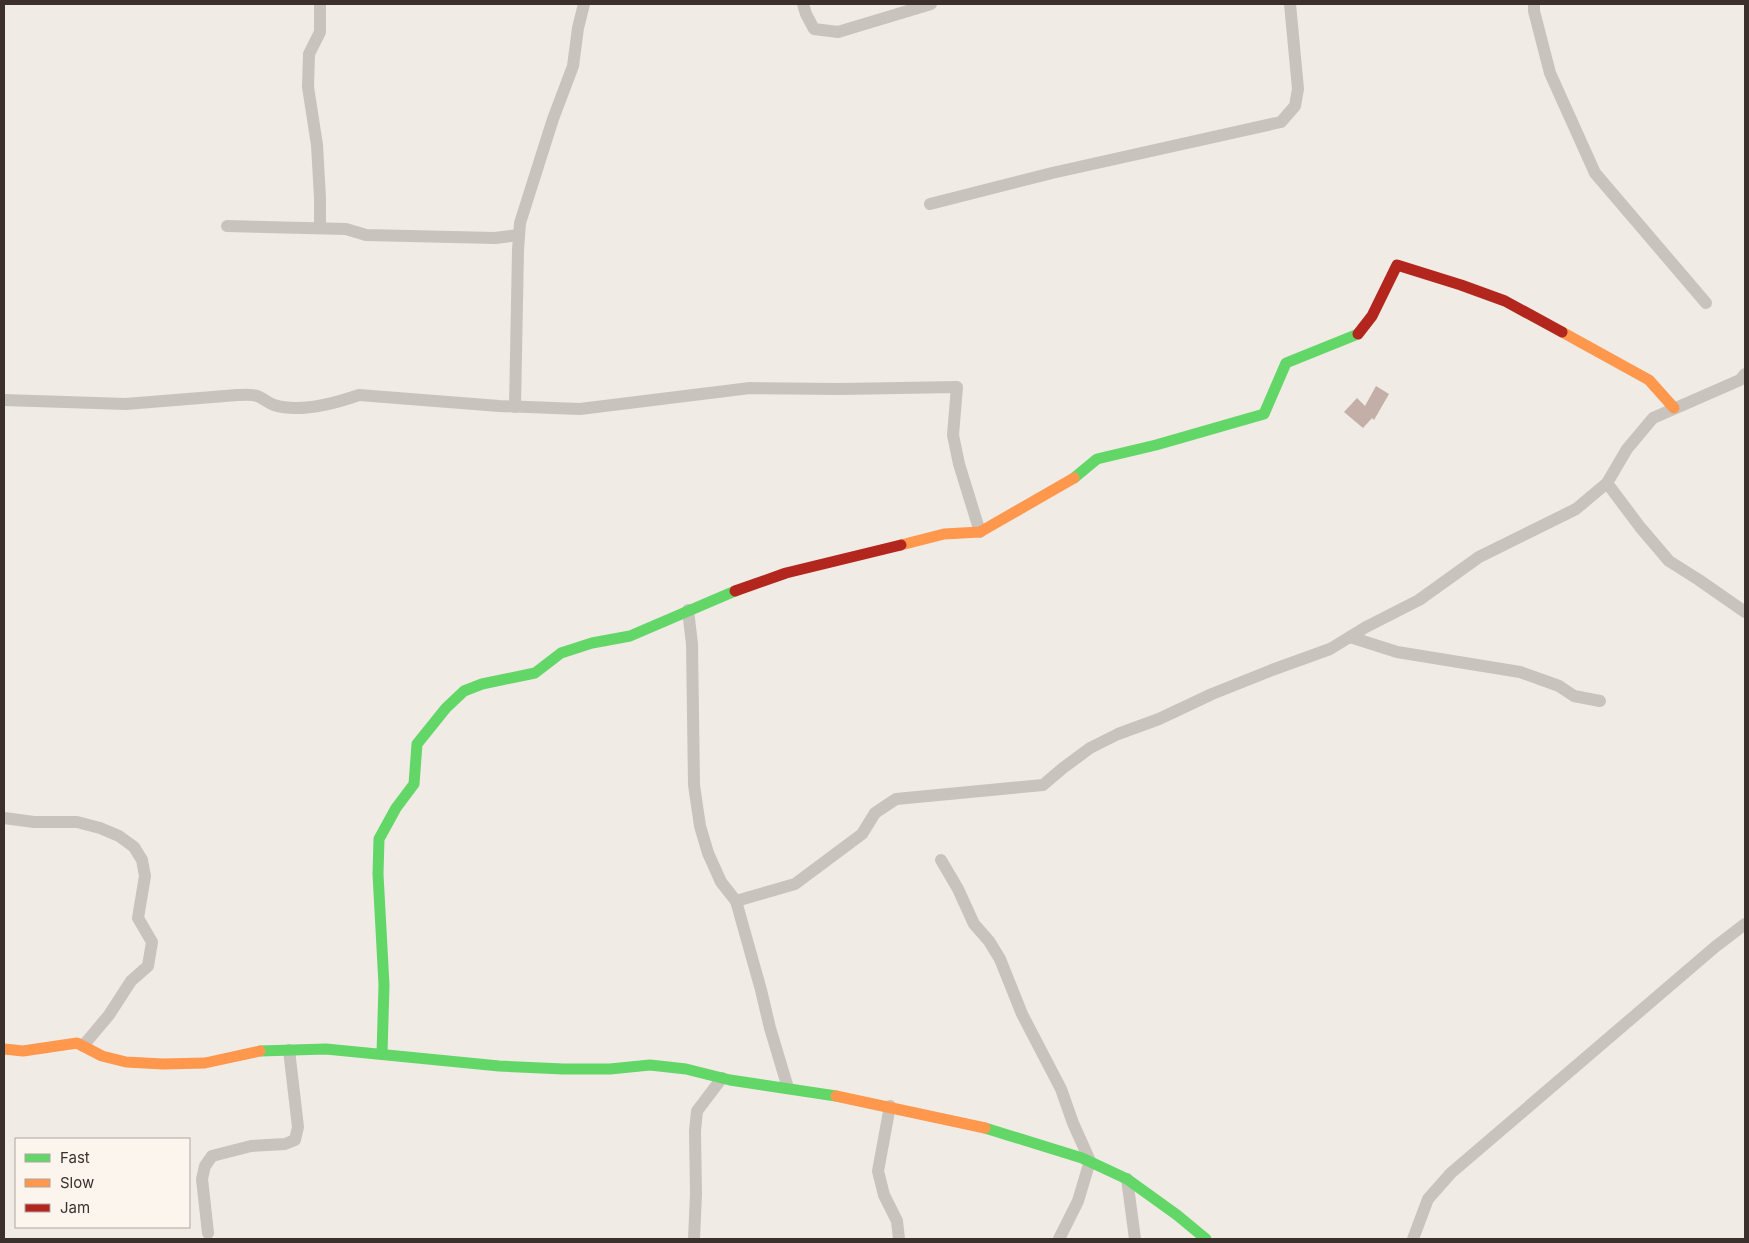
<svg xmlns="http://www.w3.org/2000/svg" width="1749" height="1243" viewBox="0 0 1749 1243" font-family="Inter,sans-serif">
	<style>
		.building { fill: #c3afa7 }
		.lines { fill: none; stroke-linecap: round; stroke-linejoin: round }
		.street { stroke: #c9c3be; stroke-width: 12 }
		.fast { stroke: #63d668; stroke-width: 11 }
		.slow { stroke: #ff974d; stroke-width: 11 }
		.jam { stroke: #b3261e; stroke-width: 11 }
	</style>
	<rect width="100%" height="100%" fill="#f0ebe5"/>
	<!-- building -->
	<polygon class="building" points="1376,386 1389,394 1374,420 1372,418 1363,428 1344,412 1357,398 1365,406"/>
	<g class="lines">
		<!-- street -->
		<g class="street">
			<polyline points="803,4 806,14 814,29 838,32 931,4"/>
			<polyline points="1534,4 1534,11 1550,73 1595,173 1706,303"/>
			<polyline points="930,204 1052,173 1281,122 1295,106 1298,89 1290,4"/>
			<polyline points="227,226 346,229 366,235 495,238 519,235"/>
			<polyline points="320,227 320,198 317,145 308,87 309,54 320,32 320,4"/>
			<path d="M4 400 126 404 237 395C243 395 251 394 257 396 263 398 268 403 274 405 299 413 336 403 359 395L499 406 580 409 750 388 840 389 957 387 953 435 959 464 980 532"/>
			<polyline points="515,407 518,250 520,223 553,119 573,66 578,28 584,4"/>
			<polyline points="1607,483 1640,527 1669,561 1699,580 1745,612"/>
			<polyline points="688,610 692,644 694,785 700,826 708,853 721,882 736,901 761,990 770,1028 788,1088"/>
			<polyline points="1350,637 1397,652 1520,672 1559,686 1574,696 1600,701"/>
			<polyline points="4,818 34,822 77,822 100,828 119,836 134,847 142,860 145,876 138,918 152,942 148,966 131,981 109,1015 83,1046"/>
			<polyline points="941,860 958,889 974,924 989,941 1000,959 1022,1014 1061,1089 1073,1123 1090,1161 1078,1201 1059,1239"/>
			<polyline points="736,901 795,884 862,834 875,813 896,799 1043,785 1063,768 1090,748 1118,734 1159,719 1212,694 1272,670 1330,649 1366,627 1419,600 1479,557 1576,509 1607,483 1627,449 1653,418 1740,380 1745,374"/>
			<polyline points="890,1106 878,1171 884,1195 897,1221 899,1239"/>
			<polyline points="1127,1179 1135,1239"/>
			<polyline points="208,1233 202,1179 205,1166 212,1156 251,1146 285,1144 295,1140 298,1127 289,1050"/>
			<polyline points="694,1239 696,1194 695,1131 697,1111 722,1078"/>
			<polyline points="1413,1239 1428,1199 1451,1173 1715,947 1745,924"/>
		</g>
		<!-- fast -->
		<g class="fast">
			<polyline points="1074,478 1097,459 1156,445 1264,414 1286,363 1358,334"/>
			<polyline points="260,1051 326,1049 499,1066 563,1069 610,1069 650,1065 686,1069 730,1080 836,1096"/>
			<polyline points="382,1054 384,985 378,874 379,839 396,808 414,784 417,744 446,708 464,691 482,684 535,673 561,653 592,643 630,636 735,591"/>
			<polyline points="985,1128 1082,1158 1127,1179 1177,1215 1206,1239"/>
		</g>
		<!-- slow -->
		<g class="slow">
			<polyline points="1562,332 1649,380 1674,408"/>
			<polyline points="901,545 944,534 980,532 1074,478"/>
			<polyline points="4,1049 23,1051 77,1043 102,1056 126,1062 163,1064 205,1063 260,1051"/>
			<polyline points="836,1096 985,1128"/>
		</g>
		<!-- jam -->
		<g class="jam">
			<polyline points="1358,334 1372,316 1397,265 1461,285 1505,301 1562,332"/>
			<polyline points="735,591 786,573 901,545"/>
		</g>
	</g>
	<!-- border -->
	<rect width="1749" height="1243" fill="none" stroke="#3b302b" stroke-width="10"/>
	<!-- legend -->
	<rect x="15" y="1138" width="175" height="90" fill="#fbf5ee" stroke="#aea6a0"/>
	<rect x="25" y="1154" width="25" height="8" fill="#63d668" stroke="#aea6a0"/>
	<text x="60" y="1163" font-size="15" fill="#3b302b">Fast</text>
	<rect x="25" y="1179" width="25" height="8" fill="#ff974d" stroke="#aea6a0"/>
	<text x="60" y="1188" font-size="15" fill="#3b302b">Slow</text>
	<rect x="25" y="1204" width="25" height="8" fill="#b3261e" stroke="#aea6a0"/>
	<text x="60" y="1213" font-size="15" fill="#3b302b">Jam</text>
</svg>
